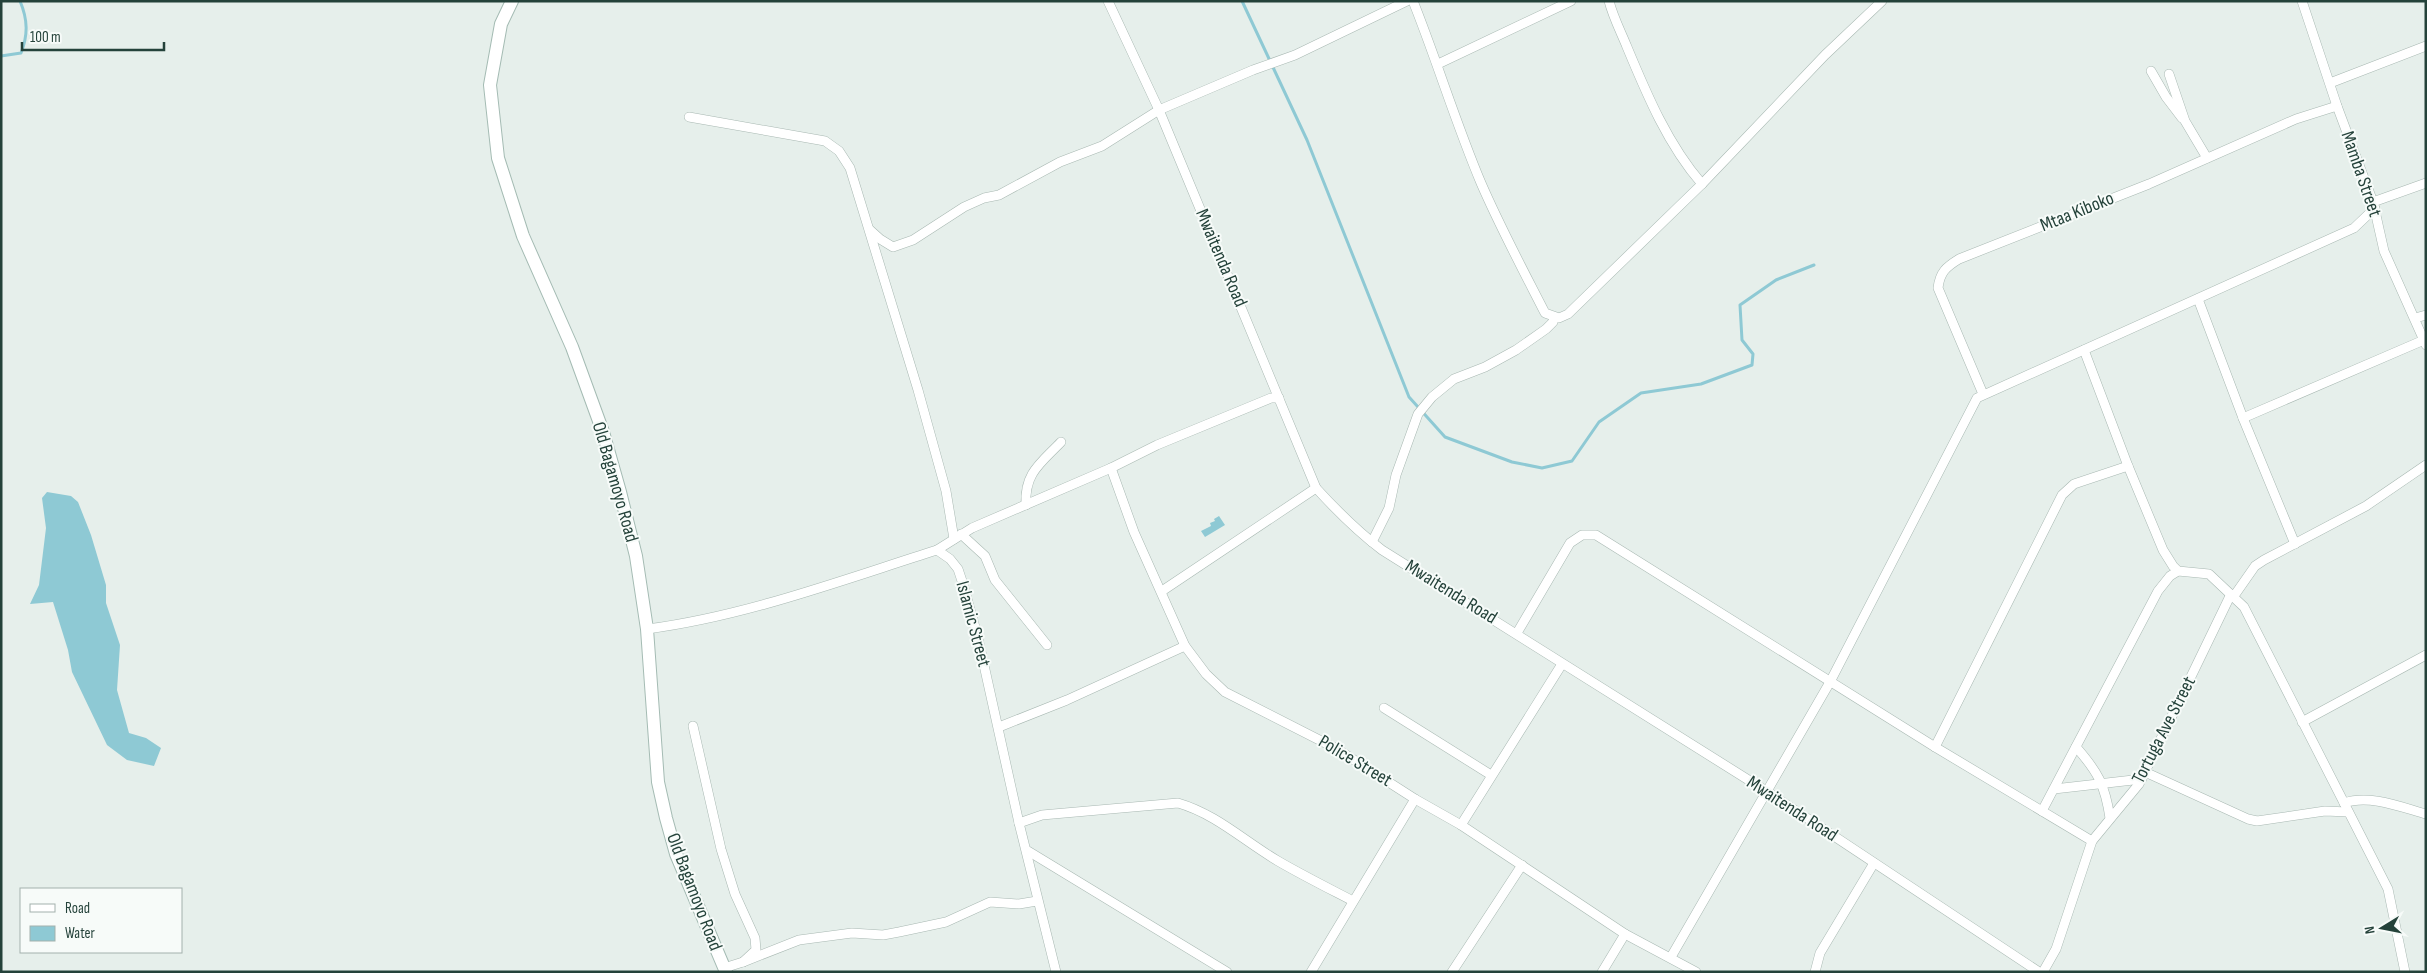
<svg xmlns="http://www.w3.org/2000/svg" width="2427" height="973" viewBox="0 0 2427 973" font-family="'Sofia Sans Condensed',sans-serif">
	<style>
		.water { fill: #8ec9d4 }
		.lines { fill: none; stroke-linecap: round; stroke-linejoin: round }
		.stream { stroke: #8ec9d4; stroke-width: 3 }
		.street-casing { stroke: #a8b8b2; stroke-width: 10 }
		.secondary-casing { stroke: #a4bbb3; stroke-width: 14 }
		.street { stroke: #fff; stroke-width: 9 }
		.secondary { stroke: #fff; stroke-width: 12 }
		.labels { text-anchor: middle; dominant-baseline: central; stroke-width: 4; stroke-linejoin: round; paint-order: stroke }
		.street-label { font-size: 19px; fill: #24423a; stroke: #f7fbf9 }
	</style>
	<rect width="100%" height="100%" fill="#e6efeb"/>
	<!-- water -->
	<g class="water">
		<polygon points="47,492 71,496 78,502 91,535 106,585 106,603 120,645 117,690 129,733 146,738 161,748 154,766 127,760 107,745 72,672 68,650 53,602 30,604 39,585 46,528 42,498"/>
		<polygon points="1219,516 1225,525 1205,537 1201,531 1211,526 1210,523 1215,521 1214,519"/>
	</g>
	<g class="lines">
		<!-- stream -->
		<g class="stream">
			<polyline points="1242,1 1307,140 1409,397 1445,437 1512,462 1542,468 1572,461 1599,422 1641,393 1701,384 1752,365 1753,354 1742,340 1740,305 1776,280 1814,265"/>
			<path d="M1 56 21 53C28 35 28 20 20 1"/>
		</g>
		<defs>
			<g id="street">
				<path d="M1108 1 1159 110 1316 488C1337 511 1357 531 1382 550L1766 791 2039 972"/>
				<path d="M1413 1C1437 61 1456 124 1481 183 1500 227 1523 270 1545 313L1559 318 1568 314 1702 184 1825 55 1882 1"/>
				<path d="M1609 1C1613 17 1621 32 1627 47 1647 95 1668 145 1702 184"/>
				<polyline points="2302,1 2337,106 2373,202 2384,251 2426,345"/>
				<polyline points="1438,64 1571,1"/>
				<polyline points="2151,71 2166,97 2182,118"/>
				<polyline points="2169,74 2185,121 2207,158"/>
				<polyline points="2330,83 2426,46"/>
				<polyline points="689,117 825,141 839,151 850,168 918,390 946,491 954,539"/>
				<polyline points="2373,202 2426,183"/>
				<polyline points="870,230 880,239 893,247 913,240 964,207 984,198 999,195 1060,162 1102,146 1159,110 1253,70 1295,55 1407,1"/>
				<polyline points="2198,299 2243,418 2295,544"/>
				<polyline points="2415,318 2426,315"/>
				<polyline points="2084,350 2128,466 2163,550 2173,566 2178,571 2209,574 2244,607 2388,889 2405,972"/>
				<path d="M1983 394 1938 288C1940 272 1946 267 1959 259L2149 184 2296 119 2337 106"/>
				<polyline points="2243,418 2424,340"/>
				<polyline points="1111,468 1134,532 1185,646 1206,674 1225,692 1337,749 1415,799 1461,825 1625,934 1696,972"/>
				<path d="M1026 505C1024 473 1041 463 1061 442"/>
				<polyline points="961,534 985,556 995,580 1047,645"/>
				<polyline points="1372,542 1389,508 1396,475 1418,414 1432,397 1454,379 1485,367 1516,350 1546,329 1553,322 1554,317"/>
				<polyline points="937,550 972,528 1111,468 1157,445 1271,398 1279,398"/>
				<polyline points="1162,591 1316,488"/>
				<polyline points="2234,596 2255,566 2264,560 2366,506 2426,465"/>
				<path d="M647 629C746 616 842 580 937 550L950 559 958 569 963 584 978 638 1019 823 1056 972"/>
				<polyline points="1517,633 1570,543 1582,535 1596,535 1935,747 2092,841"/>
				<polyline points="1384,708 1491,775"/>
				<polyline points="2302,722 2426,655"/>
				<polyline points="693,726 721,849 735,894 755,938 756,950 743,962 724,968"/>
				<polyline points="999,727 1067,700 1185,646"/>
				<polyline points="1935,747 2062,495 2074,484 2128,466"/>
				<path d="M2076 747C2098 772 2105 785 2110 818"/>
				<polyline points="2145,772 2248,819 2257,821 2325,811 2348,812"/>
				<polyline points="2054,789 2142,779"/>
				<path d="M2344 803C2369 794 2401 807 2426 814"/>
				<polyline points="2042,811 2158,591 2170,576 2178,571"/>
				<path d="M1019 823 1042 815 1178 803C1216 814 1244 841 1278 861 1302 875 1328 888 1353 901"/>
				<polyline points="1461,825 1562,664"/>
				<polyline points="1028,851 1227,972"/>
				<polyline points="1671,957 1830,682 1977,398 2354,228 2375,208"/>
				<polyline points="743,962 799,940 852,933 883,935 899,932 946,922 990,902 1019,904 1037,901"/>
				<polyline points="1311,972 1415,799"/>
				<polyline points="1452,972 1522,865"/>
				<polyline points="1602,972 1625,934"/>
				<polyline points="1815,972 1820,953 1874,863"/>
				<polyline points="2043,972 2056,949 2092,841 2139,784 2231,594"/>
			</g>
			<polyline id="secondary" points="512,1 501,24 490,85 498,158 523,236 572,347 603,432 620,492 636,556 647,629 658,782 666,818 676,854 726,972"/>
		</defs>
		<!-- street casing -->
		<use href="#street" class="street-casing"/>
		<!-- secondary casing -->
		<use href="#secondary" class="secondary-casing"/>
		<!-- street -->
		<use href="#street" class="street"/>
		<!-- secondary -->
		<use href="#secondary" class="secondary"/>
	</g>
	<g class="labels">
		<!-- street labels -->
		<g class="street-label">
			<text transform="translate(2361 174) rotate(71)">Mamba Street</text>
			<text transform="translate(2077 212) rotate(-22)">Mtaa Kiboko</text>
			<text transform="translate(1221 258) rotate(67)">Mwaitenda Road</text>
			<text transform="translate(615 482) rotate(74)">Old Bagamoyo Road</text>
			<text transform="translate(1451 592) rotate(32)">Mwaitenda Road</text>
			<text transform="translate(973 624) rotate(75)">Islamic Street</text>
			<text transform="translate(2164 730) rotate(-63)">Tortuga Ave Street</text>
			<text transform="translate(1355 761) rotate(31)">Police Street</text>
			<text transform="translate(1792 809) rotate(33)">Mwaitenda Road</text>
			<text transform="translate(694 892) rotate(69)">Old Bagamoyo Road</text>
		</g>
	</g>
	<!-- border -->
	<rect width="2427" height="973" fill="none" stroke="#24423a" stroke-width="5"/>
	<!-- legend -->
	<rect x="20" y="888" width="162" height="65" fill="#f7fbf9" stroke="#a3b1ad"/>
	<rect x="30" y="904" width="25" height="8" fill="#ffffff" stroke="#a3b1ad"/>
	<text x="65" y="913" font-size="15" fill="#24423a">Road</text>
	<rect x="30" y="926" width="25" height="15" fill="#8ec9d4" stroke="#a3b1ad"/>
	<text x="65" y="938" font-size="15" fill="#24423a">Water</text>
	<!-- north arrow -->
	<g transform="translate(2382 928) rotate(260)" stroke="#f7fbf9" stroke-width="4" paint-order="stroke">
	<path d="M0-4L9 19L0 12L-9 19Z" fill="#24423a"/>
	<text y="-8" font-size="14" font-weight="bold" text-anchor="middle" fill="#24423a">N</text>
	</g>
	<!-- scale -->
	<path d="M22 42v8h142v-8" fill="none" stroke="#24423a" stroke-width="2.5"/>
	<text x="30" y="42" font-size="15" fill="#24423a" stroke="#f7fbf9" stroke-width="4" paint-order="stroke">100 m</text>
</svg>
